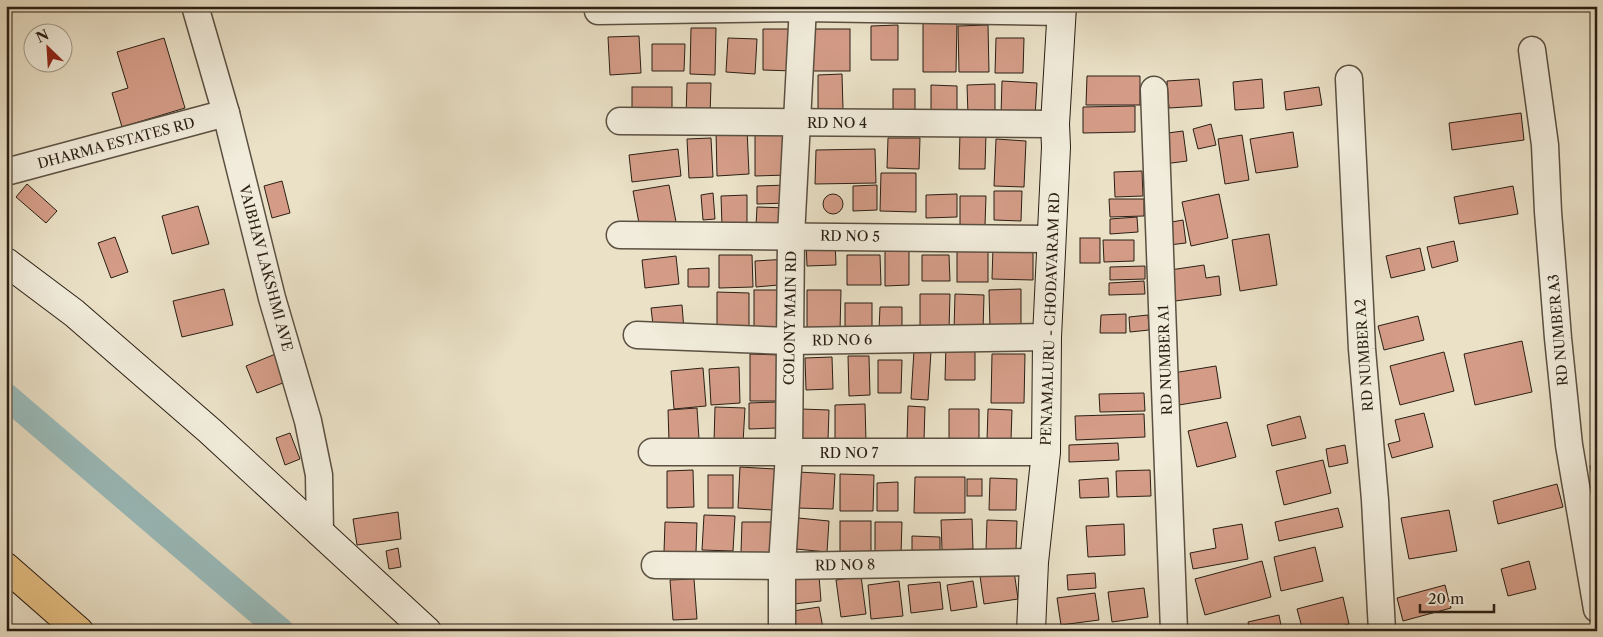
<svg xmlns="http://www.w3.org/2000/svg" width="1603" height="637" viewBox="0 0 1603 637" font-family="'Libre Caslon Text',serif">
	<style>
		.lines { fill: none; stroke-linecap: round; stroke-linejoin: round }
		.canal { stroke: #9abcbc; stroke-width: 26 }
		.building { fill: #d49c87; stroke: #2b1f14 }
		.street-casing { stroke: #5b5041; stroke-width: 29 }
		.secondary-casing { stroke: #2b1f14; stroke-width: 30 }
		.primary-casing { stroke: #2b1f14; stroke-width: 30 }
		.street { stroke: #f1ecdb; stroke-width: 26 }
		.secondary { stroke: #f1ecdb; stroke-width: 28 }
		.primary { stroke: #e5c084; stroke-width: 28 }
		.labels { text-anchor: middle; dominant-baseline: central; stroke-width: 4; stroke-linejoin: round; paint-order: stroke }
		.street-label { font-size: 14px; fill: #2b1f14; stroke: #f1ecdb }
	</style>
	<rect width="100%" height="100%" fill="#eae1c7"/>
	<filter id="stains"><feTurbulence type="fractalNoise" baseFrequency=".004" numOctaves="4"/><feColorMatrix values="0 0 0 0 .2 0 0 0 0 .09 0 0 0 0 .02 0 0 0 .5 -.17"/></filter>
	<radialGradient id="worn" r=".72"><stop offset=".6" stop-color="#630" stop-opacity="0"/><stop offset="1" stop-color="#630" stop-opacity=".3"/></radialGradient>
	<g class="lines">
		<!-- canal -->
		<polyline class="canal" points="6,396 281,631"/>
	</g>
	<!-- building -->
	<g class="building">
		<polygon points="923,22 957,22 956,72 923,72"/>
		<polygon points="898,25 898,60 871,60 871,26"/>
		<polygon points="988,25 989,72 959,72 958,26"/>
		<polygon points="691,28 716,28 715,75 690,74"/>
		<polygon points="763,29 794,29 793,71 763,70"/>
		<rect x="813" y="29" width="37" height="42"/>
		<polygon points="639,36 641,73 610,75 608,37"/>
		<polygon points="164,38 185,108 122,127 112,93 128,88 117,52"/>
		<polygon points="728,38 757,39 755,74 726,72"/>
		<polygon points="996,38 1024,38 1023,73 995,73"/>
		<polygon points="652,44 685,44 684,71 652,71"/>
		<polygon points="842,74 843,109 818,110 818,75"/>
		<polygon points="1087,76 1140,76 1140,105 1086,105"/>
		<polygon points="1199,79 1202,106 1169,108 1167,81"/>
		<polygon points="1262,79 1264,108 1235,110 1233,82"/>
		<polygon points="1002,81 1037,83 1035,117 1001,115"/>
		<polygon points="687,83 711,83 710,116 686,116"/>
		<polygon points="995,84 995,114 968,115 967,85"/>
		<polygon points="931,85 957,86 957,113 931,112"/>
		<rect x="632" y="87" width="40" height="28"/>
		<polygon points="1319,87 1322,105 1286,110 1284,92"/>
		<rect x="893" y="89" width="22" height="24"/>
		<polygon points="1135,106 1135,132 1083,133 1083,107"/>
		<polygon points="1521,113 1524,140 1452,150 1449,123"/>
		<polygon points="1211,124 1216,145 1198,149 1193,129"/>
		<polygon points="747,129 749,174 717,176 716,131"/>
		<polygon points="755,131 788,131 788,175 755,176"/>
		<polygon points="1183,131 1187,161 1164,164 1160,134"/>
		<polygon points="1293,132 1298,167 1256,173 1250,139"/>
		<polygon points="960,133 986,133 985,169 959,169"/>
		<polygon points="1242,135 1249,180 1225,184 1218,139"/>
		<polygon points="711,138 713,177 689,178 687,139"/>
		<polygon points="888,138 920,138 919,169 887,168"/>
		<polygon points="996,139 1026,141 1024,187 994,186"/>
		<polygon points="678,149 681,176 632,182 629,155"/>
		<polygon points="875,149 876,183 815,184 816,150"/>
		<polygon points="1142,171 1143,196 1115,197 1114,172"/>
		<polygon points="881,173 916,173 916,212 880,211"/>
		<polygon points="282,181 290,213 272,218 264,186"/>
		<polygon points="27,184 57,211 46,223 16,197"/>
		<polygon points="669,185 677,227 641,234 633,191"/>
		<polygon points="788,185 788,203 757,204 757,186"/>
		<polygon points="877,185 877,210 853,211 853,186"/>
		<polygon points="1513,186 1518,214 1459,224 1454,197"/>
		<polygon points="994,191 1022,191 1021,221 994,220"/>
		<polygon points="713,193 715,219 703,220 701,195"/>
		<polygon points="957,194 957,217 926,218 926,195"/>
		<polygon points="1219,194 1228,238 1191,246 1182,202"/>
		<circle cx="833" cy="204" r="10"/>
		<polygon points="747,195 747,225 722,226 721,196"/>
		<polygon points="960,196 986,196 985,225 960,225"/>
		<polygon points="1109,199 1144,199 1144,216 1110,217"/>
		<polygon points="198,206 209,244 172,254 162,216"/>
		<polygon points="757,207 788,208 787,227 756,226"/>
		<polygon points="1137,217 1138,232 1110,234 1110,219"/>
		<polygon points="1183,220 1186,243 1169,245 1166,223"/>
		<polygon points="1269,234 1277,285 1240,291 1232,240"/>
		<polygon points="115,237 128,272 111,278 98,243"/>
		<rect x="1080" y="238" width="20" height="25"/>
		<polygon points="835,240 836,265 807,266 806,242"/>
		<polygon points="1103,240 1134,240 1134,261 1104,262"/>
		<polygon points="1454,241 1458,261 1432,268 1427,247"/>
		<polygon points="885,243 909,243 909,285 885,286"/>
		<polygon points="993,247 1033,247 1033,280 992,279"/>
		<rect x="957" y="248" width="31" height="34"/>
		<polygon points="1420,248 1425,270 1391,278 1386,256"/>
		<polygon points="719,255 752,255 753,287 719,288"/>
		<polygon points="847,255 880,255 881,285 847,285"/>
		<polygon points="922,255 949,255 950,281 922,281"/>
		<polygon points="676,256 679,284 645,288 642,260"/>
		<polygon points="788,259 790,284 756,287 755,261"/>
		<polygon points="1204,265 1206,278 1219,276 1221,295 1175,301 1170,270"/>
		<polygon points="1145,266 1145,279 1110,280 1110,267"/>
		<polygon points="709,268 709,287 688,287 688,269"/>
		<polygon points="1144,281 1145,294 1109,295 1109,283"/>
		<polygon points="224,289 233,325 182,337 173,301"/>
		<polygon points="1021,289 1021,329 990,329 989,290"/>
		<rect x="754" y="290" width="26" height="38"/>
		<polygon points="807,290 841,290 840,331 807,331"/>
		<polygon points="717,292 749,293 749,329 717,328"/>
		<polygon points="920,294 950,294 949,330 920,330"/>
		<polygon points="955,294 984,295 983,331 954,330"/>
		<rect x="845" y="303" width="27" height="25"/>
		<polygon points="682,305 684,330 654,333 651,308"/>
		<polygon points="880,307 902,307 902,331 879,330"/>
		<polygon points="1126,314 1126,333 1100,333 1101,315"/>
		<polygon points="1148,315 1149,330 1130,332 1129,317"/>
		<polygon points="1418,316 1424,340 1384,350 1378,326"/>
		<polygon points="1522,341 1532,392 1475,405 1464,354"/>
		<polygon points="946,344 975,344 975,380 945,380"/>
		<polygon points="914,350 931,351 928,400 911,399"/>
		<polygon points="1444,352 1454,391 1400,405 1390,366"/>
		<polygon points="278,353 288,381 257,393 246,366"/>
		<polygon points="750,354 780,355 780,401 750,401"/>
		<polygon points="992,354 1025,354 1024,403 991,403"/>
		<polygon points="848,356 869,356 870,395 849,396"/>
		<polygon points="832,357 833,389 806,390 805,358"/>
		<polygon points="878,360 902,360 901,393 878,393"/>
		<polygon points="1216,366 1221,398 1179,405 1173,373"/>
		<polygon points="739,367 740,403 711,405 709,369"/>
		<polygon points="703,368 706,406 674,409 671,371"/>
		<polygon points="1144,393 1145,411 1100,412 1099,394"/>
		<polygon points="777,402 777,428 749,429 749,403"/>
		<polygon points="865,404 866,442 835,442 835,405"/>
		<polygon points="908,406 925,407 924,440 907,440"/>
		<polygon points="715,407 745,408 743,443 714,442"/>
		<polygon points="697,408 699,439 669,441 668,410"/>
		<polygon points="801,409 829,410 828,440 799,439"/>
		<polygon points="949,409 979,409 979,440 949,439"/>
		<polygon points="988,409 1012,410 1011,440 987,440"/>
		<polygon points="1424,413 1433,447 1392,458 1388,444 1400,441 1395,420"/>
		<polygon points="1144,414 1145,437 1076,440 1075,416"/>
		<polygon points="1300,416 1306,438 1272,446 1267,425"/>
		<polygon points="1227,422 1236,457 1197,467 1188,431"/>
		<polygon points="290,433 300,459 285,465 276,438"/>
		<polygon points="1118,443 1119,460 1069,462 1069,445"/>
		<polygon points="1345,445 1348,463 1329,467 1326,449"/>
		<polygon points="1323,460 1331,493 1284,505 1276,471"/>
		<polygon points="1597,464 1597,500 1590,466"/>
		<polygon points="740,467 775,469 773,510 738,508"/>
		<polygon points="693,470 694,507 667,508 667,471"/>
		<polygon points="1150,470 1151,496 1117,497 1116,471"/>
		<polygon points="798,472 835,474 833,509 797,508"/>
		<polygon points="840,474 874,475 873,511 840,511"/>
		<rect x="708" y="475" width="25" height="33"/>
		<polygon points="915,477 965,477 965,513 914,513"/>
		<polygon points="990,478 1017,479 1016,510 989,510"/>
		<polygon points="1108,478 1109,497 1080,498 1079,480"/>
		<rect x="967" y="479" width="15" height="17"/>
		<polygon points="898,482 898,511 877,511 877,483"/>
		<polygon points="1557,484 1563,507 1498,524 1493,501"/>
		<polygon points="1338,508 1343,527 1279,541 1275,522"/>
		<polygon points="1449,510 1457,551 1409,559 1401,518"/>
		<polygon points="398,512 401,539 357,545 353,519"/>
		<polygon points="704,515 735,516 733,551 702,550"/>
		<polygon points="798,518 829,521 827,552 796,549"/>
		<polygon points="972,519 973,549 942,550 941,520"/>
		<polygon points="987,520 1017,521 1016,550 986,550"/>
		<rect x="840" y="521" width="31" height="33"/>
		<polygon points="665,522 697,523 696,552 664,552"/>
		<polygon points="742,522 774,522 774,554 741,553"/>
		<polygon points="875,522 902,522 901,554 875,554"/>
		<polygon points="1124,524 1125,555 1088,557 1086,526"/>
		<polygon points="1242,524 1248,559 1193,569 1190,553 1216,548 1213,529"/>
		<polygon points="912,536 940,537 940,553 912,552"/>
		<polygon points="1315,547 1323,581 1281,591 1274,557"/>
		<polygon points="398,548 401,567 389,569 386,551"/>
		<polygon points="1262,561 1271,597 1205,615 1195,579"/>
		<polygon points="1529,561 1536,589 1508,596 1501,569"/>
		<polygon points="1014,571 1018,599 984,604 980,576"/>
		<polygon points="1095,573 1096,588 1068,590 1067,575"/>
		<polygon points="819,576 821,601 794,604 791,579"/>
		<polygon points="861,576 866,614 841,617 836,580"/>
		<polygon points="694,579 697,619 673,620 670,580"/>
		<polygon points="899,581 903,616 871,619 868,585"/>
		<polygon points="973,581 977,607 951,611 947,585"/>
		<polygon points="940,582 943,609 911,613 908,585"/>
		<polygon points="1445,585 1451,608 1403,621 1397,598"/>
		<polygon points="1144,588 1148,617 1112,622 1108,592"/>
		<polygon points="1095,593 1099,620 1061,625 1057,598"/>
		<polygon points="1343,597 1349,624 1322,631 1303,631 1297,609"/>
		<polygon points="819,607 823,628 797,631 793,611"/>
		<polygon points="1279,615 1282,631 1250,631 1248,622"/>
	</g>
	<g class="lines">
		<defs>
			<g id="street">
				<polyline points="195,6 226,113 272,298 308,421 319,475 320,533"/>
				<polyline points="598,11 803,8 1062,12"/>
				<polyline points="1532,50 1545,145 1548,212 1558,338 1569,445 1597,609"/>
				<polyline points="1349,79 1362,349 1375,500 1382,631"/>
				<polyline points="1154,90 1174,631"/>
				<polyline points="620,121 1055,124"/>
				<polyline points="6,172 226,113"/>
				<polyline points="620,235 1051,239"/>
				<polyline points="637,335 789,341 1047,337"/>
				<polyline points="652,452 1046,452"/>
				<polyline points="655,565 782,566 1034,562"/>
				<polyline points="782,631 782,566 789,453 791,236 803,6"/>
			</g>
			<g id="secondary">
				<polyline points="6,262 74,313 210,431 427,631"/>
				<polyline points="1031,631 1034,562 1046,452 1047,337 1056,147 1055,124 1062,6"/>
			</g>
			<polyline id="primary" points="6,567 79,631"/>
		</defs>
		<!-- street casing -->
		<use href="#street" class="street-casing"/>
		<!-- secondary casing -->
		<use href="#secondary" class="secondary-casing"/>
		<!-- primary casing -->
		<use href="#primary" class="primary-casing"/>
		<!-- street -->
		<use href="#street" class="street"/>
		<!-- secondary -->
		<use href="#secondary" class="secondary"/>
		<!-- primary -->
		<use href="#primary" class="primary"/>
	</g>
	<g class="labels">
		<!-- street labels -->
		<g class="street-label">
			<text x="837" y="123">RD NO 4</text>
			<text transform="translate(116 143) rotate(-15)">DHARMA ESTATES RD</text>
			<text transform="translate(850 236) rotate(1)">RD NO 5</text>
			<text transform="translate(266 268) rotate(75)">VAIBHAV LAKSHMI AVE</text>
			<text transform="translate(790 318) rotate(-89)">COLONY MAIN RD</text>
			<text transform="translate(1050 319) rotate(-88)">PENAMALURU - CHODAVARAM RD</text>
			<text transform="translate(1558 330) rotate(-95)">RD NUMBER A3</text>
			<text transform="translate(842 340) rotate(-1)">RD NO 6</text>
			<text transform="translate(1364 355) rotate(-94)">RD NUMBER A2</text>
			<text transform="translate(1165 360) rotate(-92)">RD NUMBER A1</text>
			<text x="849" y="453">RD NO 7</text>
			<text transform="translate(845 565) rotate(-1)">RD NO 8</text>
		</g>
	</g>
	<!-- margin -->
	<rect width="1603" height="637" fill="none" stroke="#eae1c7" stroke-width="25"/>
	<rect x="8" y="8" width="1588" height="622" fill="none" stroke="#2b1f14" stroke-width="2.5"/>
	<rect x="12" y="12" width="1578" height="612" fill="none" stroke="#2b1f14"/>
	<!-- north arrow -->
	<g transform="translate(48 48) rotate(335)"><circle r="24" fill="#f1ecdb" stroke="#a29a8b"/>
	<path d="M0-4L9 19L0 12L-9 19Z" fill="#8f2418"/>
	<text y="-8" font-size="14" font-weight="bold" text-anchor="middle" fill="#2b1f14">N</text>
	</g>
	<!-- scale -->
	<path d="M1420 604v8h74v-8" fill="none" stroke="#2b1f14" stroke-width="2.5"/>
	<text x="1428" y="604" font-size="15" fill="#2b1f14" stroke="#f1ecdb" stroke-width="4" paint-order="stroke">20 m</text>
	<rect width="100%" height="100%" filter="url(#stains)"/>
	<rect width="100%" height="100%" fill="url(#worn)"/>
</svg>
